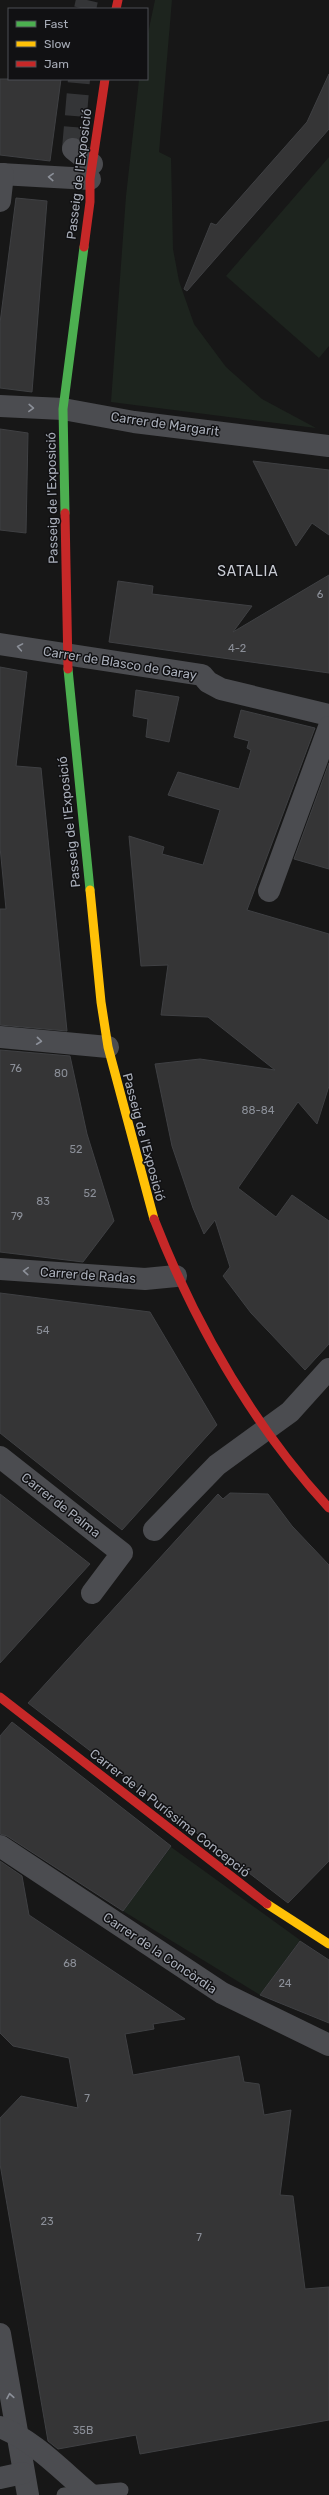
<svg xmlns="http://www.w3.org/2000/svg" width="329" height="2495" viewBox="0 0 329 2495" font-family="Rubik,sans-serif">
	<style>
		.green { fill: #1d241e }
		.building { fill: #353536; stroke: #3f4043 }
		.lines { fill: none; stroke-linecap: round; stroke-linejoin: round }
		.street-tunnel { stroke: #343537; stroke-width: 22; stroke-dasharray: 22 11; stroke-linecap: butt }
		.lane { stroke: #4b4c50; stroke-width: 15 }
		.street { stroke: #4b4c50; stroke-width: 22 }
		.fast { stroke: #4caf50; stroke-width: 9 }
		.slow { stroke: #ffc107; stroke-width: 9 }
		.jam { stroke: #c62828; stroke-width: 9 }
		.oneway { stroke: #8c9099 }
		.labels { text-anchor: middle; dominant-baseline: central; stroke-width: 3; stroke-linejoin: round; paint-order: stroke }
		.number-label { font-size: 11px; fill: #8b8f98 }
		.street-label { font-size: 13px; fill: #a8adb8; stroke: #111113 }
		.neighbourhood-label { font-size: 14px; letter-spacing: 1px; fill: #c9ccd4; stroke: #111113 }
	</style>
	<rect width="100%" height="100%" fill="#171717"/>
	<!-- green -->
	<g class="green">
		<polygon points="155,0 172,0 159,152 171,158 173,249 179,281 194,324 226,367 262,399 316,428 111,402 126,196 139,80 147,79 147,38"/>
		<polygon points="329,157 329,346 319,358 226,276"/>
		<polygon points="171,1847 300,1940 260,1995 123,1911"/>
	</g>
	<!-- building -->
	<g class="building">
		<polygon points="329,74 329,129 187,291 184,289 211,223 216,225 307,122"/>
		<polygon points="0,79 61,79 50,161 0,155"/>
		<polygon points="16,198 47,201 32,392 0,388 0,323"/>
		<polygon points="0,429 28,433 26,533 0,530"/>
		<polygon points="253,461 329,470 329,535 312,523 296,546"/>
		<polygon points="329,575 329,673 109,642 118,581 153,586 152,594 252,606 233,632"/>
		<polygon points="0,667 27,672 16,766 41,768 67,1031 0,1025 0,909 6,909 0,847"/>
		<polygon points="136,690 179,697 169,742 146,737 148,719 133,716"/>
		<polygon points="241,710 315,728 247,910 329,934 329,1086 317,1124 298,1102 238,1188 276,1217 292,1195 329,1221 329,1344 305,1370 251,1313 223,1276 230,1267 215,1220 204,1234 193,1208 172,1146 155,1064 200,1059 275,1070 208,1017 161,1015 168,965 141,966 129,836 164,847 162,854 203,865 220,810 168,795 178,772 239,789 251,750 247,748 249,741 234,737"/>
		<polygon points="329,763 329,869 294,859"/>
		<polygon points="0,1050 70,1056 87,1134 114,1221 83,1262 0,1252"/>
		<polygon points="0,1293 150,1312 217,1425 122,1530 0,1433"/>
		<polygon points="230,1493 268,1494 292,1526 329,1565 329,1861 288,1903 28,1703 218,1494 223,1499"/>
		<polygon points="0,1494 90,1564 0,1663"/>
		<polygon points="12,1722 171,1846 123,1911 7,1836 0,1834 0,1736"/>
		<polygon points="0,1861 22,1876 29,1915 185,2019 153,2024 154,2029 125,2034 133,2075 239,2056 244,2082 259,2084 264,2115 291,2110 280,2195 293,2196 305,2289 329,2287 329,2420 140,2454 136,2435 58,2449 48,2441 0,2164 0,2118 21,2096 78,2108 69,2058 13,2046 0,2033"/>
		<polygon points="300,1941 329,1960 329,2023 260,1995"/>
	</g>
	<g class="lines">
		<!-- street-tunnel -->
		<g class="street-tunnel">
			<polyline points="85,9 87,0"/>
			<polyline points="73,149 79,79"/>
		</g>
		<!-- lane -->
		<polyline class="lane" points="64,2495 121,2490"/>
		<!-- street -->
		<g class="street">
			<polyline points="73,149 92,164"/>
			<polyline points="0,174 90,179"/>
			<polyline points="0,201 3,174"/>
			<polyline points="0,406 63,409 134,422 329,446"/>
			<polyline points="0,644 202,675 208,682 221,689 329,715"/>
			<polyline points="269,891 329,727"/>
			<polyline points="0,1037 108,1047"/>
			<polyline points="0,1269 145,1279 176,1276"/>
			<polyline points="0,1457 122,1553 92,1593"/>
			<polyline points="154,1530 217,1465 290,1412 329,1369"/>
			<polyline points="0,1846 222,1993 329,2045"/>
			<polyline points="0,2334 28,2495"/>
			<path d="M0 2427C35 2441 62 2471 91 2495"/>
			<polyline points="0,2478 23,2473"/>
		</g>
		<!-- fast -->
		<g class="fast">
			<polyline points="65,513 63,409 84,247"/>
			<polyline points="68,669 90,890"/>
		</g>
		<!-- slow -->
		<g class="slow">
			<polyline points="90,890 101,1002 108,1047 154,1219"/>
			<polyline points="267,1904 329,1944"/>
		</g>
		<!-- jam -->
		<g class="jam">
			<polyline points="116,9 118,0"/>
			<polyline points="84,247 90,202 90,179 105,79"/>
			<polyline points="65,513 68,669"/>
			<path d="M154 1219C195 1324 253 1425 329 1508"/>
			<polyline points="0,1697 267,1904"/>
		</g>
	</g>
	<!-- one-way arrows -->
	<defs><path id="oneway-chevron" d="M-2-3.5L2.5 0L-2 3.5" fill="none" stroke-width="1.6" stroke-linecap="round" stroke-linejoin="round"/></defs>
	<g class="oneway">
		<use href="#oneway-chevron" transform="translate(51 177) rotate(-177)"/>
		<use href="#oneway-chevron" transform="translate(31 408) rotate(2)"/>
		<use href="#oneway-chevron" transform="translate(20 647) rotate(-170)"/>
		<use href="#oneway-chevron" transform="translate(39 1041) rotate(6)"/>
		<use href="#oneway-chevron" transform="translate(26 1271) rotate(-176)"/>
		<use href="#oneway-chevron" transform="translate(10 2396) rotate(-100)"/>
	</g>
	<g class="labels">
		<!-- number labels -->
		<g class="number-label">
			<text x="320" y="594">6</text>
			<text x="237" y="648">4-2</text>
			<text x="16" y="1068">76</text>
			<text x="61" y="1073">80</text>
			<text x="258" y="1110">88-84</text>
			<text x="76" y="1149">52</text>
			<text x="90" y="1193">52</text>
			<text x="43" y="1201">83</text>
			<text x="17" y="1216">79</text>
			<text x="43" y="1330">54</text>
			<text x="70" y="1963">68</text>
			<text x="285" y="1983">24</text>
			<text x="87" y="2098">7</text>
			<text x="47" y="2221">23</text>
			<text x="199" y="2237">7</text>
			<text x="83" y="2430">35B</text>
		</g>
		<!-- street labels -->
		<g class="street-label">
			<text transform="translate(79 174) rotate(-83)">Passeig de l'Exposició</text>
			<text transform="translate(165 424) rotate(8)">Carrer de Margarit</text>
			<text transform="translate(52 498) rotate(-91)">Passeig de l'Exposició</text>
			<text transform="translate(120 663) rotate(9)">Carrer de Blasco de Garay</text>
			<text transform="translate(69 822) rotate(-96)">Passeig de l'Exposició</text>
			<text transform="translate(144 1137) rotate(75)">Passeig de l'Exposició</text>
			<text transform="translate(88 1275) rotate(4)">Carrer de Radas</text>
			<text transform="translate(61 1505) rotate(38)">Carrer de Palma</text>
			<text transform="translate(170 1813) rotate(38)">Carrer de la Puríssima Concepció</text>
			<text transform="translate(160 1953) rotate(34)">Carrer de la Concòrdia</text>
		</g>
		<!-- neighbourhood labels -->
		<g class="neighbourhood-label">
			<text x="248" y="571">SATALIA</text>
		</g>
	</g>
	<!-- legend -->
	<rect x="8" y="8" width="140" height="72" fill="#111113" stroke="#4d4f55"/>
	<rect x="16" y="21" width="20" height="6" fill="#4caf50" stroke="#4d4f55"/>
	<text x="44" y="28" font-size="12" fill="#a8adb8">Fast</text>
	<rect x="16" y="41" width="20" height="6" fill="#ffc107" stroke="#4d4f55"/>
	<text x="44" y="48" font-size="12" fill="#a8adb8">Slow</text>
	<rect x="16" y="61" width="20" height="6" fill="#c62828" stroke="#4d4f55"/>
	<text x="44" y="68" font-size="12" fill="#a8adb8">Jam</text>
</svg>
